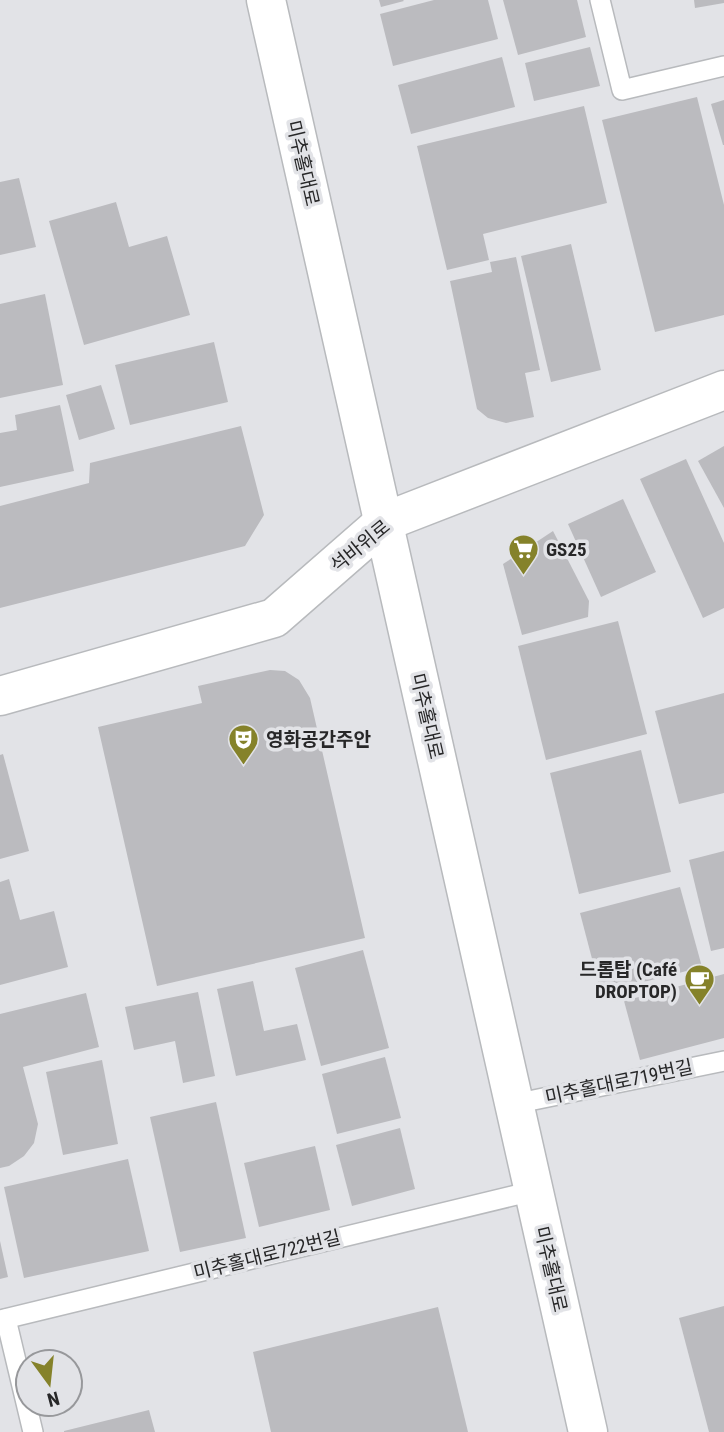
<svg xmlns="http://www.w3.org/2000/svg" width="724" height="1432" viewBox="0 0 724 1432" font-family="'Roboto Condensed','Noto Sans KR',sans-serif">
	<style>
		.building { fill: #bbbbbf }
		.lines { fill: none; stroke-linecap: round; stroke-linejoin: round }
		.service-casing { stroke: #b8babd; stroke-width: 22 }
		.tertiary-casing { stroke: #b8babd; stroke-width: 41 }
		.secondary-casing { stroke: #b8babd; stroke-width: 41 }
		.service { stroke: #fff; stroke-width: 19 }
		.tertiary { stroke: #fff; stroke-width: 38 }
		.secondary { stroke: #fff; stroke-width: 38 }
		.labels { text-anchor: middle; dominant-baseline: central; stroke-width: 7; stroke-linejoin: round; paint-order: stroke }
		.street-label { font-size: 19px; fill: #272728; stroke: #e2e3e7 }
		.poi-label { font-size: 19px; font-weight: bold; fill: #272728; stroke: #e2e3e7; text-anchor: start }
	</style>
	<rect width="100%" height="100%" fill="#e2e3e7"/>
	<!-- building -->
	<g class="building">
		<polygon points="379,0 403,0 404,1 381,7"/>
		<polygon points="434,0 488,0 498,39 393,66 380,14"/>
		<polygon points="503,0 577,0 586,37 518,55"/>
		<polygon points="694,0 724,0 724,3 695,8"/>
		<polygon points="590,47 600,86 534,101 525,63"/>
		<polygon points="502,57 515,107 411,134 398,85"/>
		<polygon points="697,97 724,205 724,315 655,332 602,120"/>
		<polygon points="724,100 724,145 723,145 711,104"/>
		<polygon points="584,106 607,203 483,234 489,260 447,270 417,146"/>
		<polygon points="19,178 36,247 0,255 0,182"/>
		<polygon points="116,202 129,247 167,236 190,315 84,345 49,221"/>
		<polygon points="571,244 601,370 551,382 521,256"/>
		<polygon points="516,257 540,370 525,373 534,417 506,423 488,418 477,409 450,281 492,272 490,262"/>
		<polygon points="45,294 63,385 0,398 0,304"/>
		<polygon points="214,342 228,402 130,425 115,365"/>
		<polygon points="101,385 115,429 79,440 66,395"/>
		<polygon points="60,405 74,471 0,487 0,433 17,430 15,415"/>
		<polygon points="241,426 264,515 245,546 0,608 0,506 89,483 90,463"/>
		<polygon points="724,446 724,508 698,461"/>
		<polygon points="686,459 724,543 724,608 703,618 640,479"/>
		<polygon points="623,499 656,572 601,597 568,524"/>
		<polygon points="553,531 589,601 588,617 522,635 503,564"/>
		<polygon points="618,621 647,734 546,760 518,646"/>
		<polygon points="270,670 285,671 299,680 310,698 365,938 157,986 98,727 202,703 198,686"/>
		<polygon points="724,693 724,793 679,804 655,711"/>
		<polygon points="641,750 671,872 579,894 550,773"/>
		<polygon points="3,754 29,851 0,859 0,755"/>
		<polygon points="724,851 724,948 711,951 689,860"/>
		<polygon points="9,879 20,920 54,911 68,967 0,985 0,882"/>
		<polygon points="680,887 702,967 601,993 580,913"/>
		<polygon points="363,950 389,1048 321,1066 295,968"/>
		<polygon points="724,974 724,1038 640,1060 624,1001"/>
		<polygon points="253,981 264,1031 297,1024 306,1060 236,1076 217,989"/>
		<polygon points="198,992 215,1076 183,1083 175,1041 134,1050 125,1007"/>
		<polygon points="86,993 99,1047 23,1067 38,1124 34,1143 24,1156 9,1166 0,1168 0,1014"/>
		<polygon points="385,1057 401,1118 337,1134 322,1074"/>
		<polygon points="102,1060 118,1144 63,1155 46,1072"/>
		<polygon points="216,1102 246,1238 180,1252 150,1117"/>
		<polygon points="400,1128 415,1189 352,1206 336,1145"/>
		<polygon points="315,1146 330,1210 259,1227 244,1163"/>
		<polygon points="128,1159 149,1251 24,1278 4,1187"/>
		<polygon points="0,1241 8,1277 0,1279"/>
		<polygon points="724,1306 724,1432 709,1432 679,1318"/>
		<polygon points="438,1307 468,1432 271,1432 253,1352"/>
		<polygon points="149,1410 155,1432 64,1432 64,1431"/>
	</g>
	<g class="lines">
		<defs>
			<g id="service">
				<polyline points="600,0 622,90 724,66"/>
				<polyline points="514,1104 724,1061"/>
				<polyline points="6,1319 33,1432"/>
				<polyline points="0,1320 533,1191"/>
			</g>
			<polyline id="tertiary" points="0,696 274,618 384,522 724,390"/>
			<polyline id="secondary" points="266,0 588,1432"/>
		</defs>
		<!-- service casing -->
		<use href="#service" class="service-casing"/>
		<!-- tertiary casing -->
		<use href="#tertiary" class="tertiary-casing"/>
		<!-- secondary casing -->
		<use href="#secondary" class="secondary-casing"/>
		<!-- service -->
		<use href="#service" class="service"/>
		<!-- tertiary -->
		<use href="#tertiary" class="tertiary"/>
		<!-- secondary -->
		<use href="#secondary" class="secondary"/>
	</g>
	<!-- icons -->
	<defs>
		<symbol id="supermarket-pin" viewBox="-11 -11 22 30"><path d="M0 17L-7.5 6A9.5 9.5 0 1 1 7.5 6Z" fill="#85822a" stroke="#e2e3e7"/><path d="M-6-5.5h2.5l.6 2H6L4.5 2H-2.5L-4.4-4H-6ZM-1.5 3.2a1.3 1.3 0 1 0 .1 0ZM3 3.2a1.3 1.3 0 1 0 .1 0Z" fill="#fff"/></symbol>
		<symbol id="theatre-pin" viewBox="-11 -11 22 30"><path d="M0 17L-7.5 6A9.5 9.5 0 1 1 7.5 6Z" fill="#85822a" stroke="#e2e3e7"/><path d="M-5-5.5Q0-4 5-5.5V0Q5 5 0 6Q-5 5-5 0ZM-3.3-2.5H-1v1.5H-3.3ZM1-2.5H3.3v1.5H1ZM-2.8 1Q0 5.5 2.8 1Z" fill="#fff"/></symbol>
		<symbol id="cafe-pin" viewBox="-11 -11 22 30"><path d="M0 17L-7.5 6A9.5 9.5 0 1 1 7.5 6Z" fill="#85822a" stroke="#e2e3e7"/><path d="M-5.5-4.5H6V0H3Q3 3.5 0 3.5H-2.5Q-5.5 3.5-5.5 0ZM3-3.2v2h1.7v-2ZM-6 4.5H4V6H-6Z" fill="#fff"/></symbol>
	</defs>
	<g fill-rule="evenodd">
		<use href="#supermarket-pin" x="506" y="532" width="35" height="47"/>
		<use href="#theatre-pin" x="226" y="722" width="35" height="47"/>
		<use href="#cafe-pin" x="682" y="962" width="35" height="47"/>
	</g>
	<g class="labels">
		<!-- street labels -->
		<g class="street-label">
			<text transform="translate(303 163) rotate(77)">미추홀대로</text>
			<text transform="translate(360 546) rotate(-39)">석바위로</text>
			<text transform="translate(427 716) rotate(77)">미추홀대로</text>
			<text transform="translate(619 1082) rotate(-12)">미추홀대로719번길</text>
			<text transform="translate(267 1255) rotate(-14)">미추홀대로722번길</text>
			<text transform="translate(551 1269) rotate(77)">미추홀대로</text>
		</g>
		<!-- poi labels -->
		<g class="poi-label">
			<text x="546" y="549">GS25</text>
			<text x="266" y="739">영화공간주안</text>
			<text x="677" y="969" text-anchor="end">드롭탑 (Café<tspan x="677" dy="22">DROPTOP)</tspan></text>
		</g>
	</g>
	<!-- north arrow -->
	<g transform="translate(49 1383) rotate(165)"><circle r="33" fill="#e2e3e7" stroke="#97989b" stroke-width="2"/>
	<path d="M0-5L12 26L0 18L-12 26Z" fill="#85822a"/>
	<text y="-10" font-size="19" font-weight="bold" text-anchor="middle" fill="#272728">N</text>
	</g>
</svg>
